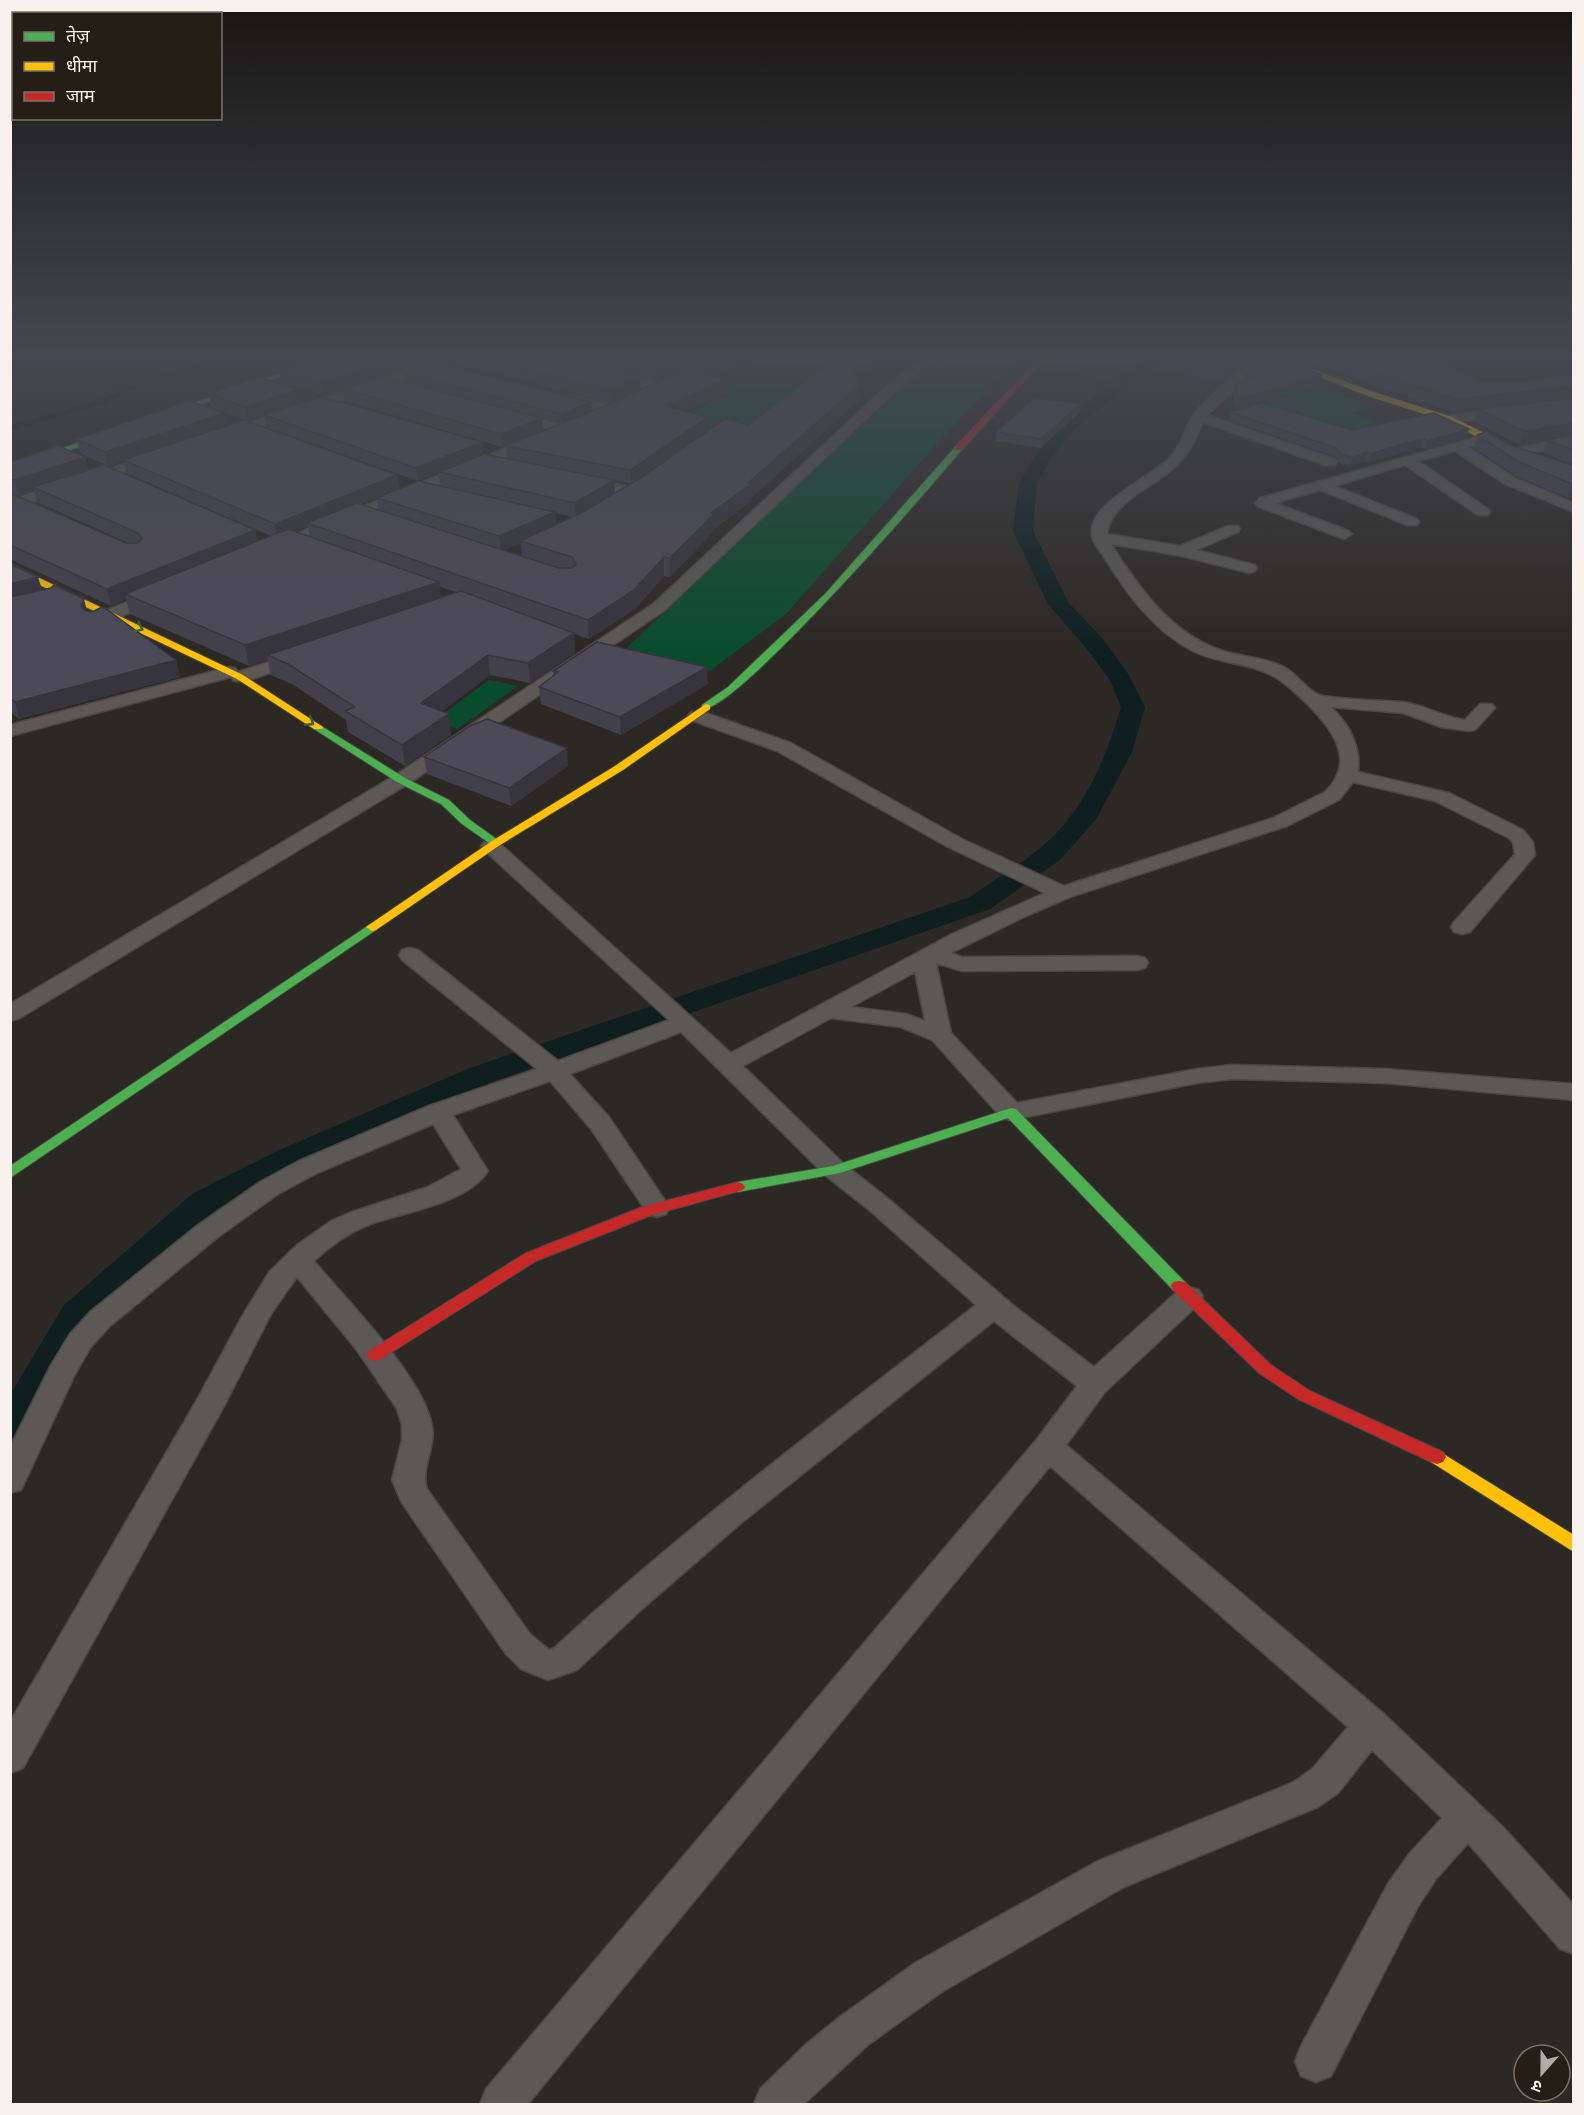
<svg xmlns="http://www.w3.org/2000/svg" width="1584" height="2115" viewBox="0 0 1584 2115" font-family="'Fira Sans Condensed','Noto Sans Devanagari',sans-serif">
	<style>
		.green { fill: #094c2d }
		.lines { fill: none; stroke-linecap: round; stroke-linejoin: round }
		.stream { stroke: #0f1f20; stroke-width: 5 }
		.canal { fill: #0f1f20; fill-rule: evenodd }
		.street-casing { stroke: #494643; stroke-width: 3 }
		.fast-casing { stroke: #494643; stroke-width: 2 }
		.slow-casing { stroke: #494643; stroke-width: 2 }
		.jam-casing { stroke: #494643; stroke-width: 2 }
		.street { fill: #5b5855; fill-rule: evenodd }
		.fast { fill: #4caf50; fill-rule: evenodd }
		.slow { fill: #ffc107; fill-rule: evenodd }
		.jam { fill: #c62828; fill-rule: evenodd }
		.wall { fill: #42404b; fill-rule: evenodd }
		.shaded-wall { fill: #36343d }
		.building { fill: #4d4a57; stroke: #36343d; stroke-width: 1.5 }
		.oneway { stroke: #375f31 }
	</style>
	<rect width="100%" height="100%" fill="#2c2824"/>
	<!-- green -->
	<g class="green">
		<polygon points="764,355 884,355 862,372 844,379 732,447 684,440 676,419 734,392 709,384"/>
		<polygon points="954,355 1027,355 1014,364 949,430 786,614 710,671 617,657 911,378"/>
		<polygon points="1051,355 1142,355 1148,356 1115,381 1033,367"/>
		<polygon points="1271,367 1318,388 1374,406 1352,413 1380,424 1340,435 1290,427 1224,406 1236,398 1257,404 1299,393 1249,379"/>
		<polygon points="489,680 518,686 457,729 434,721"/>
	</g>
	<g class="lines">
		<!-- stream -->
		<polyline class="stream" points="10,428 105,401 123,391 231,355"/>
		<!-- canal -->
		<path class="canal" d="M1148 355H1166L1075 429 1052 457 1037 483 1033 531 1068 602 1102 638 1129 675 1145 707 1132 752 1097 818 1060 860 990 909 492 1082 301 1167 216 1210 91 1323 24 1441 10 1445V1395L64 1305 192 1194 277 1151 470 1068 970 897C993 881 1017 867 1039 849 1083 814 1106 759 1121 707L1110 680 1086 648 1048 604 1013 531 1019 483 1038 451 1063 421Z"/>
		<defs>
			<g id="street">
				<path d="M642 355C660 355 701 355 714 366L708 370 648 359Z"/>
				<polygon points="927,355 941,355 900,387 665,610 408,784 18,1019 10,1021 10,1004 394,776 653,604 892,381"/>
				<path d="M1260 355 1272 356 1207 415 1335 459 1337 462 1335 465H1325L1203 422C1196 439 1190 453 1176 466 1155 487 1111 501 1107 534L1180 546 1228 526H1238L1240 529 1238 532 1197 550 1255 565 1257 568 1255 571 1249 573 1182 556 1111 544C1138 586 1170 633 1220 650 1238 656 1259 657 1277 664 1294 670 1303 686 1317 694 1326 699 1388 701 1403 702 1424 705 1443 717 1465 720L1480 704H1492L1495 708 1475 730 1469 731 1441 727 1403 713 1331 707C1349 724 1361 746 1358 772L1449 793 1523 830 1533 842 1535 855 1470 932 1462 934 1454 932 1451 927 1454 922 1515 854 1513 843 1509 838 1435 801 1353 782 1339 800 1287 826 1070 897 1026 916 951 953 962 957 1137 956 1145 958 1148 963 1145 968 1137 970 962 971 936 963 951 1033 1017 1103 1197 1069 1232 1065 1386 1069 1574 1084V1100L1386 1083 1232 1079 1197 1083 1011 1120 1002 1118 932 1040 901 1027 831 1018 743 1066 844 1164 886 1197 1014 1306 1094 1367 1179 1290 1189 1287 1199 1290 1203 1297 1199 1304 1105 1392 1066 1445 1384 1714 1503 1827 1574 1905V1954L1560 1949 1468 1843 1436 1879 1417 1908 1331 2076 1316 2082 1301 2076 1295 2061 1301 2046 1389 1882 1410 1853 1442 1818 1372 1750 1338 1793 1318 1807 1124 1887 943 1991 869 2044 804 2104H754L760 2089 805 2045 841 2016 915 1963 1098 1861 1292 1783 1312 1769 1348 1727 1050 1466 528 2104H480L486 2089 1037 1439 1077 1386 994 1321 741 1523 642 1609 577 1670 548 1680 521 1669 506 1654 402 1503 392 1480 402 1440V1425L397 1409 356 1349 297 1277 271 1314 224 1406 23 1768 10 1773V1722L198 1398 244 1313 270 1271 297 1245 331 1221 349 1213 428 1187 461 1169 433 1124 317 1173 278 1194 218 1237 110 1326 90 1348 74 1376 21 1490 10 1493V1447L50 1367 70 1334 90 1312 198 1225 260 1182 299 1161 429 1106 537 1069 402 960 399 955 402 950 410 948 418 950 558 1061 669 1020 484 850 481 846 484 842H498L731 1053 952 934 1045 893 948 847 777 751 691 720 688 716 691 712H703L791 743 962 839 1064 886 1273 818 1325 792C1359 759 1329 725 1303 700 1292 690 1281 679 1267 673 1244 662 1216 663 1193 651 1154 631 1126 593 1104 557 1100 551 1093 543 1092 537 1091 534 1092 527 1093 524 1098 502 1147 477 1165 462 1184 446 1182 429 1195 413 1213 391 1238 374 1260 355ZM915 972 925 1021 906 1014 851 1007ZM681 1032 826 1176 868 1209 976 1305C833 1416 688 1525 554 1648L549 1650 530 1634 427 1489C420 1470 436 1447 432 1426 424 1378 346 1299 314 1261 330 1246 348 1233 368 1225 403 1212 467 1204 488 1171L453 1115 550 1081 591 1129 648 1214 657 1217 666 1214 670 1208 609 1117 570 1074Z"/>
				<polygon points="434,361 440,365 438,368 231,438 221,438 219,435 221,432"/>
				<polygon points="608,372 664,384 666,387 660,391 604,379 602,376 604,373"/>
				<polygon points="561,393 616,406 617,409 611,413 557,400 555,397"/>
				<polygon points="1574,400 1574,408 1449,423 1442,419 1449,415"/>
				<polygon points="511,412 567,426 569,429 562,433 506,419 504,416"/>
				<polygon points="1488,434 1495,438 1493,441 1468,447 1515,478 1574,503 1574,512 1505,484 1455,451 1418,461 1488,509 1490,512 1488,515 1478,515 1405,465 1334,486 1417,519 1419,522 1417,525 1407,525 1320,490 1275,503 1349,531 1352,534 1344,539 1257,506 1255,503 1260,498"/>
				<polygon points="535,436 542,440 540,443 281,550 271,550 268,547 271,544"/>
				<polygon points="1574,437 1574,445 1515,456 1508,452 1515,448"/>
				<polygon points="156,454 161,455 163,458 161,461 23,505 18,506 11,502 13,499"/>
				<polygon points="583,478 634,487 641,491 634,495 578,485 576,482"/>
				<polygon points="158,590 164,592 166,595 164,598 101,625 89,625 87,621 89,617"/>
				<polygon points="300,652 306,653 309,657 306,661 246,681 234,681 231,677 10,736 10,725 229,667 235,668 238,672"/>
			</g>
			<g id="fast">
				<polygon points="333,355 343,355 10,471 10,466"/>
				<path d="M956 446 963 448C934 484 734 714 702 709V705L728 687 825 594Z"/>
				<polygon points="318,724 405,778 449,800 470,820 502,843 496,846 492,845 462,824 441,804 397,782 314,729 313,727"/>
				<polygon points="372,923 378,927 376,930 10,1178 10,1166"/>
				<polygon points="1011,1108 1016,1109 1185,1282 1187,1286 1185,1290 1173,1290 1008,1118 840,1173 738,1192 731,1187 738,1182 833,1166"/>
			</g>
			<g id="slow">
				<polygon points="1262,355 1272,355 1377,393 1452,417 1518,450 1574,471 1574,476 1512,454 1446,421 1371,397"/>
				<polygon points="10,564 243,675 323,727 322,729 314,729 237,679 10,571"/>
				<polygon points="706,704 710,705 710,709 623,770 500,845 376,930 372,931 366,927 492,841 615,766"/>
				<polygon points="1437,1450 1574,1535 1574,1552 1431,1462 1428,1457 1431,1452"/>
			</g>
			<g id="jam">
				<polygon points="1044,355 1052,355 1034,370 962,450 956,450 956,446 1030,368"/>
				<polygon points="738,1182 743,1184 745,1187 743,1190 652,1215 536,1261 381,1359 375,1361 369,1359 367,1355 369,1351 526,1253 642,1207"/>
				<polygon points="1179,1281 1185,1282 1271,1365 1310,1391 1443,1452 1446,1457 1443,1462 1437,1464 1431,1462 1298,1399 1259,1373 1173,1290 1171,1286 1173,1282"/>
			</g>
		</defs>
		<!-- street casing -->
		<use href="#street" class="street-casing"/>
		<!-- fast casing -->
		<use href="#fast" class="fast-casing"/>
		<!-- slow casing -->
		<use href="#slow" class="slow-casing"/>
		<!-- jam casing -->
		<use href="#jam" class="jam-casing"/>
		<!-- street -->
		<use href="#street" class="street"/>
		<!-- fast -->
		<use href="#fast" class="fast"/>
		<!-- slow -->
		<use href="#slow" class="slow"/>
		<!-- jam -->
		<use href="#jam" class="jam"/>
	</g>
	<!-- wall -->
	<g class="wall">
		<polygon points="321,355 413,355 415,365 364,382 543,430 502,447 345,401 343,389 323,396 281,383 279,371"/>
		<polygon points="421,355 537,355 640,377 641,389 610,403"/>
		<path d="M541 355H759L716 377 727 393 684 411 708 431 631 484 614 480 615 493 748 425 858 401 751 498V501L714 529V531L670 577 664 576 635 609 589 639 574 634 575 653 530 683 490 675 442 711 451 735 405 766 348 732 346 720 292 684 270 675 268 660 249 666 130 614 126 599 111 606 10 559V462L85 457 88 470 255 530 257 541 271 536 126 473 124 461 108 466 80 453 77 439 225 413 227 426 397 475 399 489 440 486 439 472 418 481 266 427 264 415 482 442 483 454 507 459 506 446 612 403 706 359 687 356V368L659 381ZM34 490 37 502 128 543H126L11 494 19 495ZM377 498 378 510 361 504ZM555 513 573 517 556 524ZM308 526 310 537 295 531ZM521 543 522 556 504 550ZM439 586 443 588 456 592 441 598Z"/>
		<polygon points="1288,355 1422,355 1481,382 1523,381 1574,377 1574,465 1543,453 1546,440 1520,445 1475,422 1477,409 1454,412"/>
		<polygon points="1255,356 1225,381 1157,371 1158,358"/>
		<polygon points="404,373 591,402 592,411 562,423 405,382"/>
		<polygon points="1246,375 1321,384 1238,408 1233,395 1234,386 1245,381"/>
		<polygon points="209,394 302,402 247,421 211,407"/>
		<polygon points="1080,404 1079,413 1040,448 995,441 996,432"/>
		<polygon points="1230,412 1352,430 1467,438 1426,449 1420,447 1368,462 1365,461 1350,467 1339,463 1336,457 1229,420"/>
		<polygon points="1477,435 1510,445 1574,466 1574,497 1568,498 1516,476 1474,448"/>
		<polygon points="10,564 42,590 87,611 176,660 180,677 19,719 10,712"/>
		<polygon points="553,671 708,684 621,735 541,704 539,687 553,676"/>
		<polygon points="424,757 568,766 511,806 427,774"/>
	</g>
	<!-- shaded-wall -->
	<g class="shaded-wall">
		<polygon points="407,355 413,355 415,365 323,396 321,383"/>
		<polygon points="687,355 687,368 659,381 658,368"/>
		<polygon points="707,355 716,355 707,360"/>
		<polygon points="733,355 759,355 700,384 700,372"/>
		<polygon points="1243,355 1255,355 1225,381 1227,368"/>
		<polygon points="1322,375 1321,384 1238,408 1239,399"/>
		<polygon points="640,377 641,389 610,403 609,390"/>
		<polygon points="727,380 727,393 665,419 664,406"/>
		<polygon points="859,385 858,401 751,498 751,501 714,529 714,531 670,577 670,558 711,513 748,483"/>
		<polygon points="1574,386 1574,399 1454,412 1456,399"/>
		<polygon points="300,389 302,402 247,421 245,407"/>
		<polygon points="591,402 592,411 562,423 561,414"/>
		<polygon points="1080,404 1079,413 1040,448 1041,439"/>
		<polygon points="225,413 227,427 123,460 124,461 108,466 105,452"/>
		<polygon points="708,417 708,431 631,484 630,470"/>
		<polygon points="542,418 543,430 502,447 501,434"/>
		<polygon points="1574,423 1574,436 1520,445 1524,431"/>
		<polygon points="1469,429 1467,438 1426,449 1428,441"/>
		<polygon points="1422,438 1420,447 1368,462 1370,454"/>
		<polygon points="482,442 483,454 418,481 416,468"/>
		<polygon points="1367,452 1365,461 1350,467 1352,458"/>
		<polygon points="85,457 89,472 33,487 34,490 19,495 15,480"/>
		<polygon points="397,475 399,489 312,524 307,523 308,526 277,539 275,524"/>
		<polygon points="614,480 615,494 576,518 575,503"/>
		<polygon points="1572,484 1574,484 1574,497 1568,498"/>
		<polygon points="555,512 556,527 520,541 521,543 501,552 499,536"/>
		<polygon points="255,530 258,546 125,594 126,599 111,606 107,589"/>
		<polygon points="664,557 664,576 635,609 589,639 588,620"/>
		<polygon points="38,577 43,593 10,601 10,584"/>
		<polygon points="439,582 441,602 267,655 268,660 249,666 245,645"/>
		<polygon points="84,599 88,615 81,606"/>
		<polygon points="574,633 575,653 530,683 528,663"/>
		<polygon points="488,655 490,675 424,724 421,703"/>
		<polygon points="176,660 180,677 19,719 15,702"/>
		<polygon points="707,667 708,684 621,735 620,717"/>
		<polygon points="449,714 451,735 405,766 402,745"/>
		<polygon points="567,748 568,766 511,806 509,788"/>
	</g>
	<!-- building -->
	<g class="building">
		<polygon points="321,355 407,355 321,383 279,371"/>
		<polygon points="467,355 537,355 640,377 609,390"/>
		<polygon points="599,355 687,355 658,368"/>
		<polygon points="715,355 733,355 700,372 727,380 664,406 708,417 630,470 506,446 612,403"/>
		<polygon points="1162,355 1243,355 1227,368 1158,358"/>
		<polygon points="1268,355 1270,355 1322,375 1239,399 1234,386 1255,376 1246,375"/>
		<polygon points="1326,355 1422,355 1481,382 1523,381 1569,375 1574,377 1574,386 1456,399"/>
		<polygon points="435,363 591,402 561,414 404,373"/>
		<polygon points="851,364 859,385 748,483 751,484 711,513 714,514 670,558 664,557 634,590 588,620 307,523 357,503 559,568 572,568 576,564 572,557 520,541 583,512 639,479 725,419 748,425 825,366"/>
		<polygon points="382,376 542,418 501,434 343,389"/>
		<polygon points="259,377 300,389 245,407 209,394"/>
		<polygon points="322,397 482,442 416,468 264,415"/>
		<polygon points="1035,398 1080,404 1041,439 996,432"/>
		<polygon points="1574,398 1574,423 1524,431 1478,409"/>
		<polygon points="189,401 225,413 105,452 77,439"/>
		<polygon points="1262,403 1352,430 1434,413 1469,429 1428,441 1422,438 1370,454 1367,452 1352,458 1340,454 1337,448 1230,412"/>
		<polygon points="244,420 397,475 275,524 123,460"/>
		<polygon points="1486,432 1510,445 1574,466 1574,484 1572,484 1519,462 1477,435"/>
		<polygon points="1574,435 1574,450 1546,440"/>
		<polygon points="58,446 85,457 15,480 10,479 10,462"/>
		<polygon points="484,454 614,480 575,503 439,472"/>
		<polygon points="104,465 255,530 107,589 10,545 10,493 126,543 138,543 142,538 138,533 33,487"/>
		<polygon points="418,481 555,512 499,536 377,498"/>
		<polygon points="288,529 439,582 245,645 125,594"/>
		<polygon points="10,564 38,577 10,584"/>
		<polygon points="54,585 84,599 81,606 85,611 92,612 102,607 106,609 176,660 15,702 10,698 10,597 51,588"/>
		<polygon points="461,591 574,633 528,663 488,655 421,703 449,714 402,745 345,711 355,707 288,664 267,655"/>
		<polygon points="597,642 707,667 620,717 539,687 558,672 553,671"/>
		<polygon points="487,719 567,748 509,788 424,757 470,726"/>
	</g>
	<!-- one-way arrows -->
	<defs><path id="oneway-chevron" d="M-2-3.5L2.5 0L-2 3.5" fill="none" stroke-width="1.6" stroke-linecap="round" stroke-linejoin="round" transform="scale(1.5)"/></defs>
	<g class="oneway">
		<use href="#oneway-chevron" transform="translate(139 628) rotate(25)"/>
		<use href="#oneway-chevron" transform="translate(310 722) rotate(32)"/>
	</g>
	<!-- sky -->
	<linearGradient id="sky" x2="0" y2="1"><stop stop-color="#181614"/><stop offset="0.55" stop-color="#454850"/><stop offset="1" stop-color="#454850" stop-opacity="0"/></linearGradient>
	<rect width="1584" height="651" fill="url(#sky)"/>
	<!-- border -->
	<rect width="1584" height="2115" fill="none" stroke="#f7f2ed" stroke-width="24"/>
	<!-- legend -->
	<rect x="12" y="12" width="210" height="108" fill="#251e17" stroke="#79736d" stroke-width="1.5"/>
	<rect x="24" y="32" width="30" height="9" fill="#4caf50" stroke="#79736d" stroke-width="1.5"/>
	<text x="66" y="42" font-size="18" fill="#f7f2ed">तेज़</text>
	<rect x="24" y="62" width="30" height="9" fill="#ffc107" stroke="#79736d" stroke-width="1.5"/>
	<text x="66" y="72" font-size="18" fill="#f7f2ed">धीमा</text>
	<rect x="24" y="92" width="30" height="9" fill="#c62828" stroke="#79736d" stroke-width="1.5"/>
	<text x="66" y="102" font-size="18" fill="#f7f2ed">जाम</text>
	<!-- north arrow -->
	<g transform="translate(1542 2073) rotate(201)"><circle r="28" fill="#251e17" stroke="#79736d" stroke-width="1.5"/>
	<path d="M0-4.5L10 22L0 15L-10 22Z" fill="#b0aba7"/>
	<text y="-9" font-size="16" font-weight="bold" text-anchor="middle" fill="#f7f2ed">उ</text>
	</g>
</svg>
